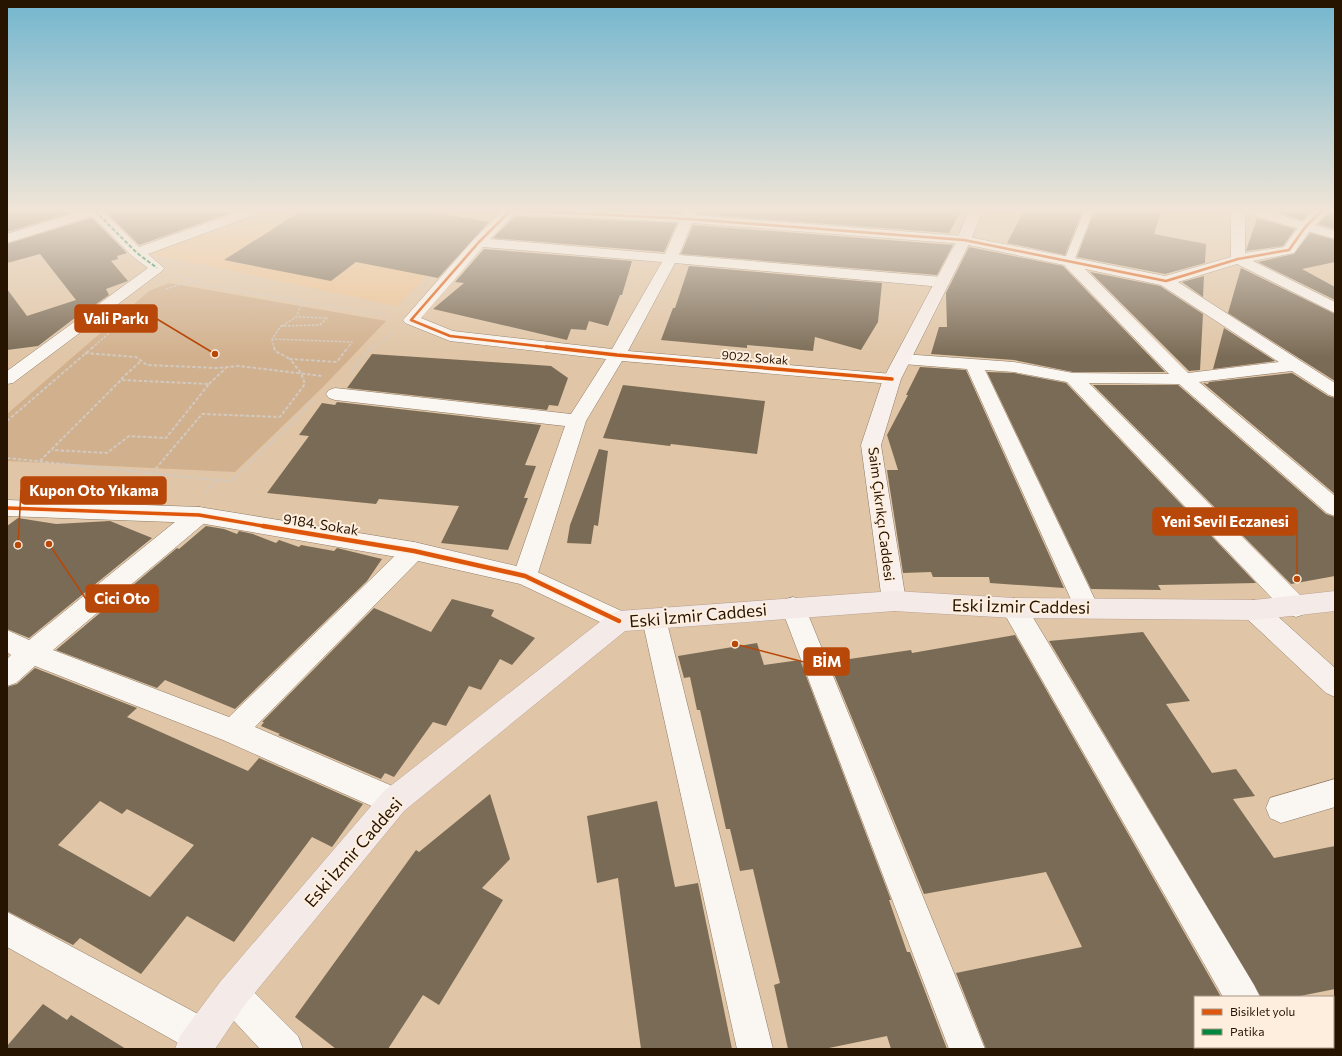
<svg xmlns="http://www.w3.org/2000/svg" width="1342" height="1056" viewBox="0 0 1342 1056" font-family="Commissioner,sans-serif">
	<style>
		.built { fill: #ecc191 }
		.green { fill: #d1b08d }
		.building { fill: #7a6b56; fill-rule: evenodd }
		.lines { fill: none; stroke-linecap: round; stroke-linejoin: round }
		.service-casing { stroke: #8e7b66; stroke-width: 1 }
		.minor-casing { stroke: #8e7b66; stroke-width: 1 }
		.tertiary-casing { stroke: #8e7b66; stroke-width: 1 }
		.secondary-casing { stroke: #8e7b66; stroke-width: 1 }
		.primary-casing { stroke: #bba396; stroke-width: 1 }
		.path-far1 { stroke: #d2c9c0; stroke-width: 1.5; stroke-dasharray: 2.5 1.5; stroke-linecap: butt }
		.path { stroke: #d2c9c0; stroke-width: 2; stroke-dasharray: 3.5 2; stroke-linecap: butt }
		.service { fill: #faf6f2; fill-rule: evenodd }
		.minor { fill: #faf6f2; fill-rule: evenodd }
		.tertiary { fill: #faf6f2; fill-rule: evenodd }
		.secondary { fill: #f8f0ed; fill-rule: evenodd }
		.primary { fill: #f4eae7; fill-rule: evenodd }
		.quiet { stroke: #00873e; stroke-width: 2; stroke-dasharray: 4 2; stroke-linecap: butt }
		.cycleway-far2-casing { stroke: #feeede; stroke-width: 4 }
		.cycleway-far1-casing { stroke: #feeede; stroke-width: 5.5 }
		.cycleway-casing { stroke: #feeede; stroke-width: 7 }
		.cycleway-far2 { stroke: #de560b; stroke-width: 2.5 }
		.cycleway-far1 { stroke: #de560b; stroke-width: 3.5 }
		.cycleway { stroke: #de560b; stroke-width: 4.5 }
		.labels { text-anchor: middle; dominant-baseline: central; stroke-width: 4; stroke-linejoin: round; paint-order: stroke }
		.far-street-label { font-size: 12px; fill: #261300; stroke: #feeede }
		.street-label { font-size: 14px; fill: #261300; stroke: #feeede }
		.near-street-label { font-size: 17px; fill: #261300; stroke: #feeede }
		.leader { fill: none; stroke: #b84809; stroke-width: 1.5 }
		.callout-dot { fill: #b84809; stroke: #feeede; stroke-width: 1.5 }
		.callout { fill: #b84809; stroke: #b84809; stroke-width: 1.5 }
		.callout-label { font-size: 15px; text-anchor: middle; font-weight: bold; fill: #fff }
	</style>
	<rect width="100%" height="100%" fill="#e0c5a6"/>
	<!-- built -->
	<polygon class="built" points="275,209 494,209 397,306 147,253"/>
	<!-- green -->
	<polygon class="green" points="169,283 386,321 323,387 235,472 7,461 7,414 149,291"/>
	<!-- building -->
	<g class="building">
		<polygon points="7,209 82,209 7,232"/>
		<polygon points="109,209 238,209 238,210 139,245 107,213"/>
		<polygon points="304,209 418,209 489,222 438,278 356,262 331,281 224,260"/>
		<polygon points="601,209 682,209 681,213"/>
		<polygon points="699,209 962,209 949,233 697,214"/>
		<polygon points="1025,209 1083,209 1065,255 1007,243"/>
		<polygon points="1095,209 1162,209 1154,234 1206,244 1205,263 1165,274 1077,257"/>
		<polygon points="1268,209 1314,209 1302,220"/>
		<polygon points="1332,209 1335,209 1335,229 1318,224"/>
		<polygon points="515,216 677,223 664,252 493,238"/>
		<polygon points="92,218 127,253 117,256 118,259 111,261 128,281 106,289 109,295 85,312 84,311 38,346 7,350 7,289 27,316 76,300 40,254 7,263 7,244"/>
		<polygon points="1257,218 1295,229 1283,246 1246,251"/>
		<polygon points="693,225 953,245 937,275 681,254"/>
		<polygon points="1310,233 1335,240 1335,262 1302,269 1335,287 1335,300 1258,262 1294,254"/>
		<polygon points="969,247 1063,266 1165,372 1073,372 1014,360 931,354 939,327 947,327 946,293"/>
		<polygon points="484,249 632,261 622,295 620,295 608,326 589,321 586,330 571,329 567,340 433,309 464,283 455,282"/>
		<polygon points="689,266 882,283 878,322 861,350 815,337 813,351 747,345 747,348 661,340 673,308 675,308"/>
		<polygon points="1241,268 1335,314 1335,381 1228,313"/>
		<polygon points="1090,272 1160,286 1203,314 1200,370 1189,371"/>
		<polygon points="1204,276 1203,297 1182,282"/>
		<polygon points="1224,328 1275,361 1213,369"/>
		<polygon points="372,354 551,366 568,378 558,406 549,405 547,410 347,388"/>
		<polygon points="920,367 966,370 1064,588 990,583 989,577 933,577 931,572 903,573 887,470 898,470 887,435 908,395 906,395"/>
		<polygon points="987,372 1014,373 1066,383 1256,583 1158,585 1161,590 1091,589"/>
		<polygon points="1292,373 1328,396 1335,398 1335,494 1203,383 1208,384 1209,382"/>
		<polygon points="623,385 765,401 757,454 671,444 670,446 603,438"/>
		<polygon points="1093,385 1178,385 1326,514 1335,517 1335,576 1291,584"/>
		<polygon points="337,402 541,425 525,465 536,466 524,498 528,498 508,550 441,543 459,506 379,499 376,504 267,493 309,436 299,435 322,403 335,405"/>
		<polygon points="599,449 608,451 598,526 594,525 591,544 567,543 570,525"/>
		<polygon points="18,518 56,524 110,521 152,538 29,638 7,629 7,526"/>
		<polygon points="206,526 224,529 237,534 239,531 253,534 276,543 279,540 299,547 301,545 334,551 337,548 382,559 367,581 235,709 165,680 157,688 56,650 177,548 179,549"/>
		<polygon points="452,599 494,610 491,616 535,638 512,665 500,659 481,690 469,686 446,726 433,722 394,777 385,773 381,779 278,735 280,734 261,726 264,722 262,722 374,608 431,632"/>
		<polygon points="1143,632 1190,701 1166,704 1212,773 1236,769 1255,796 1233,799 1274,858 1335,846 1335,989 1295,997 1261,997 1049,641"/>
		<polygon points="1015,635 1221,997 1195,997 1195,1049 986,1049 956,973 1082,947 1046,872 924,894 829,662 911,650 912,653"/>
		<polygon points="757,643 764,665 800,660 891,900 889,900 907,952 910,952 947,1049 891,1049 887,1036 824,1049 788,1049 774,985 780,983 753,869 740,871 730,829 726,829 700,710 697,710 690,677 684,678 678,656"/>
		<path d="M35 668 137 708 127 717 248 771 259 758 363 804 332 847 312 837 234 942 187 916 141 974 80 938 73 945 7 911V687L17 684ZM100 801 122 814 127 809 194 845 150 897 58 845Z"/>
		<polygon points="490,794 510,859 482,888 503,900 439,1005 423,995 388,1049 336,1049 295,1017 416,850 419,852"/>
		<polygon points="657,801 675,887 698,883 732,1049 641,1049 618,878 597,883 587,816"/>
		<polygon points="43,1004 67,1020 71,1015 126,1049 7,1049 7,1046"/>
	</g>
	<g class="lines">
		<defs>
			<polygon id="service" points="1085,209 1094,209 1074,261 1069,264 1065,263 1064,261"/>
			<g id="minor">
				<polygon points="90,209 101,209 139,247 245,209 265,209 263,212 148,254 164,268 162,271 13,383 7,384 7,371 148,268 132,256 90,214 88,211"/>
				<path d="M504 209H572L682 215 684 209H698L695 215 964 236 1165 276 1231 257V209H1245V253L1284 247 1301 223 1316 209H1331L1311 229 1294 253 1253 261 1335 302V313L1237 264 1178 282 1335 383V397L1329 395 1292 371 1199 382 1335 496V516L1327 513 1179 384 1089 383 1305 600 1308 607 1305 614 1296 617 1287 614 1067 382 1014 372 985 370 1099 608 1096 615 1087 618 1078 615 967 369 903 364 897 363 894 359 897 355 903 354 1014 362 1073 373 1169 374 1064 265 964 244 692 223 679 255 942 277 947 279 950 282 947 285 942 287 675 263 628 351 892 374 898 375 901 379 898 383 892 384 622 361 586 421 537 576 533 582 525 585 517 582 513 576 565 426 335 400 329 398 326 394 329 390 335 388 571 414 606 359 450 341 405 323 403 320 474 239ZM514 214 679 222 665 254 490 239ZM483 247 662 262 612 349 453 331 421 318ZM1085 269 1161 285 1279 362 1188 373Z"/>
				<polygon points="199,507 207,509 210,515 207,521 53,650 229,717 406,545 414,542 422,545 425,551 422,557 255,727 404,791 409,801 404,811 394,816 223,740 35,666 16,683 7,686 7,659 11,655 7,652 7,630 29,640 191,509"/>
				<polygon points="793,597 802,600 805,607 985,1049 949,1049 781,607 784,600"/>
				<polygon points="1014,598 1023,601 1254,985 1260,997 1223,997 1005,615 1002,608 1005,601"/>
				<polygon points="654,609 663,612 666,619 773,1049 737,1049 642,619 645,612"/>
				<polygon points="1335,779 1335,807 1281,823 1270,818 1266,808 1270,798"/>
				<polygon points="7,912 215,1023 220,1036 215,1049 189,1049 7,947"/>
				<polygon points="232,977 244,982 298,1036 303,1049 260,1049 220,1006 215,994 220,982"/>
				<polygon points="1254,1047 1290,1047 1291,1049 1255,1049"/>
			</g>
			<g id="tertiary">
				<polygon points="87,209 108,209 106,212 7,243 7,234"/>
				<polygon points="1240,209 1261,209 1335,231 1335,239 1242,212"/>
				<polygon points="7,500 199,507 414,542 533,570 628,614 631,621 628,628 619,631 520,584 414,560 199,523 7,516"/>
			</g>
			<g id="secondary">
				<polygon points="969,209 983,209 971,240 901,379 881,445 906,601 902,608 894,611 886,608 882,601 861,445 883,379 957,240"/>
				<polygon points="1254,600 1263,603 1335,668 1335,697 1326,693 1245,617 1242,610 1245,603"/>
			</g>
			<polygon id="primary" points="894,591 1014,598 1254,600 1335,591 1335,611 1254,620 1014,618 894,611 625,631 404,811 244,1006 215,1049 175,1049 180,1036 220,982 384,791 610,614 619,611"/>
		</defs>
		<!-- service casing -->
		<use href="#service" class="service-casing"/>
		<!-- minor casing -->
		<use href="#minor" class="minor-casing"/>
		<!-- tertiary casing -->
		<use href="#tertiary" class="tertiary-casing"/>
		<!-- secondary casing -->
		<use href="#secondary" class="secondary-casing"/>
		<!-- primary casing -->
		<use href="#primary" class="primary-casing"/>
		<!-- path-far1 -->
		<g class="path-far1">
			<polyline points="177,275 204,285 390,316"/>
			<polyline points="166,289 192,281"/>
			<polyline points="303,301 296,317 327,318 320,325 281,326 272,339 352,342 348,348"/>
			<polyline points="282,326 296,317"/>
			<polyline points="272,339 274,348"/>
			<polyline points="92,348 109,333"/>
			<polyline points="373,348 393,333"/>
		</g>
		<!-- path -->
		<g class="path">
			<polyline points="274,347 275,351 290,359"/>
			<polyline points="85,353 136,357 147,365 217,368 239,366 322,376"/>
			<polyline points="351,373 366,353 374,347"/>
			<polyline points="121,379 141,361"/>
			<polyline points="209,384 226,368"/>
			<polyline points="7,421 93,347"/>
			<polyline points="7,458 217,480 205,492"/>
			<polyline points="40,461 121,380 209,384 166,438 129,436 107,453 52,450"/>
			<polyline points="152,473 202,414 280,417 305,384 301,373 290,359 337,362 348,347"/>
			<polyline points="217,480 232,481 313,401"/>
		</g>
		<!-- service -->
		<use href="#service" class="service"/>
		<!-- minor -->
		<use href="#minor" class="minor"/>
		<!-- tertiary -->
		<use href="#tertiary" class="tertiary"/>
		<!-- secondary -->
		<use href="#secondary" class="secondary"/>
		<!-- primary -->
		<use href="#primary" class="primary"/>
		<!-- quiet -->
		<g class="quiet">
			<polyline points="88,209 89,213"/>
			<polyline points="95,211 137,253 157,268"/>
		</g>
		<defs>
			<g id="cycleway-far2">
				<polyline points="512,209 479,242 411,320 450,336 555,348"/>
				<polyline points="511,210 689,219 964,240 1166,281 1238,259 1289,250 1306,226 1324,209"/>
			</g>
			<g id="cycleway-far1">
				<polyline points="546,347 617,355 892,379"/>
				<polyline points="7,508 199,515 269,527"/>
			</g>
			<polyline id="cycleway" points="263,526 414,551 525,576 619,621"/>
		</defs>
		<!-- cycleway-far2 casing -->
		<use href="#cycleway-far2" class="cycleway-far2-casing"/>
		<!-- cycleway-far1 casing -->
		<use href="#cycleway-far1" class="cycleway-far1-casing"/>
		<!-- cycleway casing -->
		<use href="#cycleway" class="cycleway-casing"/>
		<!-- cycleway-far2 -->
		<use href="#cycleway-far2" class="cycleway-far2"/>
		<!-- cycleway-far1 -->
		<use href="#cycleway-far1" class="cycleway-far1"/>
		<!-- cycleway -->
		<use href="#cycleway" class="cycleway"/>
	</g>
	<!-- sky -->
	<linearGradient id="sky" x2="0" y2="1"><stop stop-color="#73b6cf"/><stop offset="0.59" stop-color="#f1e5d7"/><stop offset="1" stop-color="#f1e5d7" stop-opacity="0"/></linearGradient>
	<rect width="1342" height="357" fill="url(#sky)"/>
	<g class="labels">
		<!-- far-street labels -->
		<g class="far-street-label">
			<text transform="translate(755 357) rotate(5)">9022. Sokak</text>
		</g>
		<!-- street labels -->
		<g class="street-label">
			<text transform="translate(882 514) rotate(83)">Saim Çıkrıkçı Caddesi</text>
			<text transform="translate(321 524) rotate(9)">9184. Sokak</text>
		</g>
		<!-- near-street labels -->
		<g class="near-street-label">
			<text transform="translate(1021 606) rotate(1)">Eski İzmir Caddesi</text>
			<text transform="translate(698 615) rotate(-5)">Eski İzmir Caddesi</text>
			<text transform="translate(353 852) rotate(-49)">Eski İzmir Caddesi</text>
		</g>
	</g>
	<!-- callouts -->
	<path class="leader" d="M215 354L157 319M18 545L21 490M1297 579L1297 521M49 544L86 599M735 644L804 662"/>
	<g class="callout-dot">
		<circle cx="215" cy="354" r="4"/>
		<circle cx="18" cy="545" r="4"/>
		<circle cx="1297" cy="579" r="4"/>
		<circle cx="49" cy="544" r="4"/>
		<circle cx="735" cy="644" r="4"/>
	</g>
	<g class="callout">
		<rect x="75" y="305" width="82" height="27" rx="4"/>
		<rect x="21" y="477" width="145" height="27" rx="4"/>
		<rect x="1153" y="508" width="144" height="27" rx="4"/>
		<rect x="86" y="585" width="72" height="27" rx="4"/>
		<rect x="804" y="648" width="45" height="27" rx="4"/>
	</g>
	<g class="callout-label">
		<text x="116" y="324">Vali Parkı</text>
		<text x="94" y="496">Kupon Oto Yıkama</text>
		<text x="1225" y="527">Yeni Sevil Eczanesi</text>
		<text x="122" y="604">Cici Oto</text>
		<text x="827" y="667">BİM</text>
	</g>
	<!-- border -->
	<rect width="1342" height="1056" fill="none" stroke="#261300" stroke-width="16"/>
	<!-- legend -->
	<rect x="1194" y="996" width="140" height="52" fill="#feeede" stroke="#a89685"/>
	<rect x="1202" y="1009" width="20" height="6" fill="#de560b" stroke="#a89685"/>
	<text x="1230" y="1016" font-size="12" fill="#261300">Bisiklet yolu</text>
	<rect x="1202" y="1029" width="20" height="6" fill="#00873e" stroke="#a89685"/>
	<text x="1230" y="1036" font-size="12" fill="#261300">Patika</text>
</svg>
